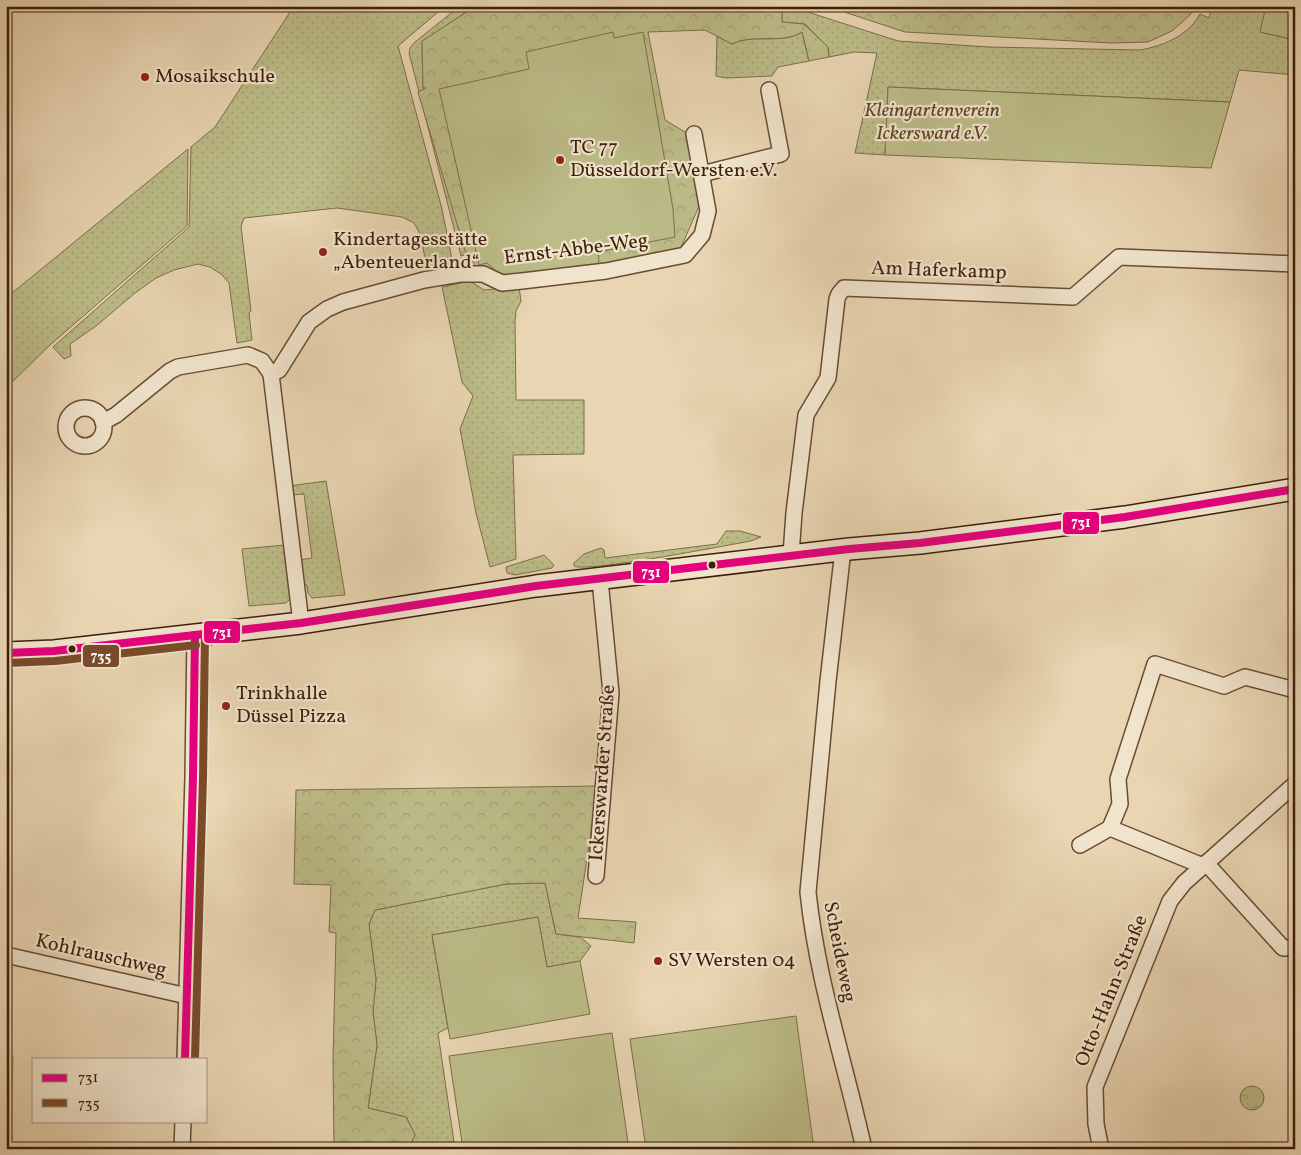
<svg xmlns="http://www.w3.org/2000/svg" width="1301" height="1155" viewBox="0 0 1301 1155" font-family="Vollkorn,serif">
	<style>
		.grass { fill: url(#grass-dots); stroke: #7d6e48 }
		.forest { fill: url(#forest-crowns); stroke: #7d6e48 }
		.garden { fill: #bcbc88; stroke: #7d6e48 }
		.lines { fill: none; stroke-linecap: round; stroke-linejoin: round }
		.minor-casing { stroke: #694c32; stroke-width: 18 }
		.secondary-casing { stroke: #3e1f07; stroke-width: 24 }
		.minor { stroke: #f1e4cd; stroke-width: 15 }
		.secondary { stroke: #f1e4cd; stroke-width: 21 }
		.bus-1-casing { stroke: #f1e4cd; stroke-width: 11 }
		.bus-2-casing { stroke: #f1e4cd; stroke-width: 11 }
		.bus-1 { stroke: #e5007d; stroke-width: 8 }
		.bus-2 { stroke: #7a4b2a; stroke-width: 8 }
		.poi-dot { fill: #8f2418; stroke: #f1e4cd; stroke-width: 2 }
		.bus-dot { fill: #3e1f07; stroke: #f1e4cd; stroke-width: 2 }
		.labels { text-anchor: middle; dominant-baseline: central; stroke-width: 4.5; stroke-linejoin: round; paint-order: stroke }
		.poi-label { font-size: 20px; fill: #3e1f07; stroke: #f1e4cd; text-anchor: start }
		.park-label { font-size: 20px; font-style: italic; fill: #5e4627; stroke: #f1e4cd }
		.street-label { font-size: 20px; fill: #3e1f07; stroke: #f1e4cd }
		.line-badge { stroke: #f1e4cd; stroke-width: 2 }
		.badge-label { font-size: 14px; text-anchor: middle; font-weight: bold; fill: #fff }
	</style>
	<defs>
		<pattern id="grass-dots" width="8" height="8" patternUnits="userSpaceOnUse" patternTransform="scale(1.25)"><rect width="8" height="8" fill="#bcbc88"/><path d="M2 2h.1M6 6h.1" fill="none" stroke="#a3a174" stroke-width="1.8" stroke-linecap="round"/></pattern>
		<pattern id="forest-crowns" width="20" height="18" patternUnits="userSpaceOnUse" patternTransform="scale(1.25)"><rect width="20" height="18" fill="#bcbc88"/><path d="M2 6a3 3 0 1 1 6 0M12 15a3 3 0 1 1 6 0" fill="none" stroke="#a3a174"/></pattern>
	</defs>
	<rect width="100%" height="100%" fill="#e9d5b2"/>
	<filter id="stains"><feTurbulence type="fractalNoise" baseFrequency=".004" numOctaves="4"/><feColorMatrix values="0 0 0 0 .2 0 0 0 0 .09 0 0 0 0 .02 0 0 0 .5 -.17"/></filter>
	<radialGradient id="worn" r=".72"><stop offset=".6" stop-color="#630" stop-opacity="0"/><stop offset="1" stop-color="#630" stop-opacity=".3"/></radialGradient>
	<!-- grass -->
	<g class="grass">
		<polygon points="294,6 445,6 398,46 442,209 453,264 452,269 429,274 419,232 414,223 402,217 337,208 244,218 241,226 251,311 249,313 252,340 237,343 229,283 221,274 210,267 198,264 174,270 156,278 135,293 96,326 70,344 71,356 64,359 53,347 189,227 191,147 215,127"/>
		<polygon points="460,6 476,6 422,42 423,88 464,235 476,251 461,256 409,53 410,48 415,42"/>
		<path d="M782 6H789L898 41 989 47 1140 50C1163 46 1188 36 1200 14L1209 18 1212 6H1266L1261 32 1295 40V75L1239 70 1230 102 888 87 885 155 855 153 877 53 854 52 829 57 828 47 805 24 782 22Z"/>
		<path d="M802 32 809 61 778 67 772 76 726 78 716 76 717 36 732 44C754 33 781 45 802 32Z"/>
		<polygon points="188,149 187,226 50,345 6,388 6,298"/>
		<polygon points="470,281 484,290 519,287 521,301 516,311 515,321 516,400 584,400 584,454 513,455 516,559 490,567 476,513 460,429 473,396 462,382 442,287"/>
		<polygon points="326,481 345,595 312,598 308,593 307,586 302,580 299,560 312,558 304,494 291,495 289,486"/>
		<path d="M726 531H740L761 537 751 541C728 545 585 573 574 566V563L584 554 601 548 604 550 605 558 717 544Z"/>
		<polygon points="285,545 291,593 290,599 286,603 249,606 242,549"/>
		<polygon points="544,555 554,565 552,568 515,575 507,573 506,567"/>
		<polygon points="545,883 556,934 580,937 591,946 580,961 547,967 538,917 432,935 448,1028 438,1033 455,1149 411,1149 410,1146 415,1135 406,1117 368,1108 377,1045 373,1012 376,980 369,924 375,910 506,884"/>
		<polygon points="6,1056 13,1057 10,1148 6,1147"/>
	</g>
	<!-- forest -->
	<g class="forest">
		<path d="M476 6H782V22L804 24 828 47 829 57 809 61 802 32C781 45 754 33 732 44L705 30 648 32 665 120 685 132 700 204 678 254 502 280 480 272 465 251 418 92 426 88H423L422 41Z"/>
		<polygon points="826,6 1197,6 1189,16 1172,31 1148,42 1111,43 905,32"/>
		<polygon points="598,786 578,918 636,922 634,943 556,934 545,883 506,884 375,910 369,924 376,980 373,1012 377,1045 368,1108 406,1117 415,1135 410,1146 396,1149 334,1149 333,1060 336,933 329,932 331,885 294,884 296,790"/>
		<circle cx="1252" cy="1098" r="12"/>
	</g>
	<!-- garden -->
	<g class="garden">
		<polygon points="1266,6 1295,6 1295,40 1260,32"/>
		<polygon points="613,32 614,38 643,32 673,209 675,237 598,252 599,261 595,267 503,277 487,263 479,265 439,89 529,69 526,52"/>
		<polygon points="888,87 1184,100 1230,102 1211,168 885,155"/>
		<polygon points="538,917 547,967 580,961 590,1014 450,1039 432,935"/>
		<polygon points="796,1016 814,1149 646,1149 630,1039"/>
		<polygon points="612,1033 629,1149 463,1149 449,1056"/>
	</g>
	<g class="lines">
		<defs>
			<g id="minor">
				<polyline points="702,174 781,154 769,90"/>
				<polyline points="271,374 301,623"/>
				<circle cx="85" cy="427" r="19"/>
				<polyline points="103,422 116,415 170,371 178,367 248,355 262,361 271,374 279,370 309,322 327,309 343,302 424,280 460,274 483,274 502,283 522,281 606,271 685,255 702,235 708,211 694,134"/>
				<path d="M843 550 828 681 808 892C817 980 845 1063 864 1149"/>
				<polyline points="791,555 794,513 806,415 828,378 837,299 839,294 844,288 1073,297 1119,257 1295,264"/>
				<polyline points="1080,845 1110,828"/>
				<polyline points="1206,863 1283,948 1290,948"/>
				<polyline points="1203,866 1110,828 1120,804 1118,779 1155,664 1224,686 1245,677 1295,690"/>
				<polyline points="596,876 611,693 600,580"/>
				<polyline points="6,955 187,996"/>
				<polyline points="185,1059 193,777 195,635"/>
				<polyline points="182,1149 183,1121"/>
				<polyline points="1101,1149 1096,1124 1095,1087 1170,901 1184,883 1295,784"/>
			</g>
			<polyline id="secondary" points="6,653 54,651 301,623 536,586 849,549 920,543 1125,517 1295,489"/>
		</defs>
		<!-- minor casing -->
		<use href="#minor" class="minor-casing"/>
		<!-- secondary casing -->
		<use href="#secondary" class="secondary-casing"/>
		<!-- minor -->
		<use href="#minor" class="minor"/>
		<!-- secondary -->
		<use href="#secondary" class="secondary"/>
		<defs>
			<g id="bus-1">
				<polyline points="6,653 54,651 301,623 536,586 849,549 920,543 1125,517 1295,489"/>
				<polyline points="185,1059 193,777 195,635"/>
			</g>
			<g id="bus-2">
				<polyline points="6,663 55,661 196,645"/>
				<polyline points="195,1059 203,777 205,635"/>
			</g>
		</defs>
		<!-- bus-1 casing -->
		<use href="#bus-1" class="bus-1-casing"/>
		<!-- bus-2 casing -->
		<use href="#bus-2" class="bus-2-casing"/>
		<!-- bus-1 -->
		<use href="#bus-1" class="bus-1"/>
		<!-- bus-2 -->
		<use href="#bus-2" class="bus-2"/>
	</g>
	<!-- markers -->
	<g class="poi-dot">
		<circle cx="145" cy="77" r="5"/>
		<circle cx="560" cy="160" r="5"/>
		<circle cx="323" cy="252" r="5"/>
		<circle cx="226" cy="706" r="5"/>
		<circle cx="658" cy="961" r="5"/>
	</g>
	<g class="bus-dot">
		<circle cx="712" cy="565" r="4.5"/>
		<circle cx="72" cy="649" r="4.5"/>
	</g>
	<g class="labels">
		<!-- poi labels -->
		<g class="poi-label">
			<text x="155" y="77">Mosaikschule</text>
			<text x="570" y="148">TC 77<tspan x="570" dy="23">Düsseldorf-Wersten e.V.</tspan></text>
			<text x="333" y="240">Kindertagesstätte<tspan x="333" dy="23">„Abenteuerland“</tspan></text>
			<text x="236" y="694">Trinkhalle<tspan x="236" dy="23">Düssel Pizza</tspan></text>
			<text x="668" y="961">SV Wersten 04</text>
		</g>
		<!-- park labels -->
		<g class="park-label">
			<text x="932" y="111">Kleingartenverein<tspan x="932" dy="23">Ickersward e.V.</tspan></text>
		</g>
		<!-- street labels -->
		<g class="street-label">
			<text transform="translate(576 250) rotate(-7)">Ernst-Abbe-Weg</text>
			<text transform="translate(939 271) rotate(2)">Am Haferkamp</text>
			<text transform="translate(603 773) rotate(-86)">Ickerswarder Straße</text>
			<text transform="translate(839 952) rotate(79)">Scheideweg</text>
			<text transform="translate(101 956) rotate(13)">Kohlrauschweg</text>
			<text transform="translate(1112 991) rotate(-68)">Otto-Hahn-Straße</text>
		</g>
	</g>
	<g class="line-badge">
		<rect x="1062" y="511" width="38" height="24" rx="5" fill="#e5007d"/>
		<rect x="632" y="560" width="38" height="24" rx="5" fill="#e5007d"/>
		<rect x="203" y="620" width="38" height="24" rx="5" fill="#e5007d"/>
		<rect x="82" y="644" width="38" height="24" rx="5" fill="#7a4b2a"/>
	</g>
	<g class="badge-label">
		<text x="1081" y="527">731</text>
		<text x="651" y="577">731</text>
		<text x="222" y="637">731</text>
		<text x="101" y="661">735</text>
	</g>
	<!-- margin -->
	<rect width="1301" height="1155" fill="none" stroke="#e9d5b2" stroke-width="25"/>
	<rect x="8" y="8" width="1286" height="1140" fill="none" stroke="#3e1f07" stroke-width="2.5"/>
	<rect x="12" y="12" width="1276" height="1130" fill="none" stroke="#3e1f07"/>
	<!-- legend -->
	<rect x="32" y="1058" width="175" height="65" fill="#f1e4cd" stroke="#a9957e"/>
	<rect x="42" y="1074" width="25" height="8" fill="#e5007d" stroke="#a9957e"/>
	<text x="78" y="1082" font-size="15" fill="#3e1f07">731</text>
	<rect x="42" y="1099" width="25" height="8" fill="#7a4b2a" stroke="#a9957e"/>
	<text x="78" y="1108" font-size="15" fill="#3e1f07">735</text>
	<rect width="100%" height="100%" filter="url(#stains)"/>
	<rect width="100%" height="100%" fill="url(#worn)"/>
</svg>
